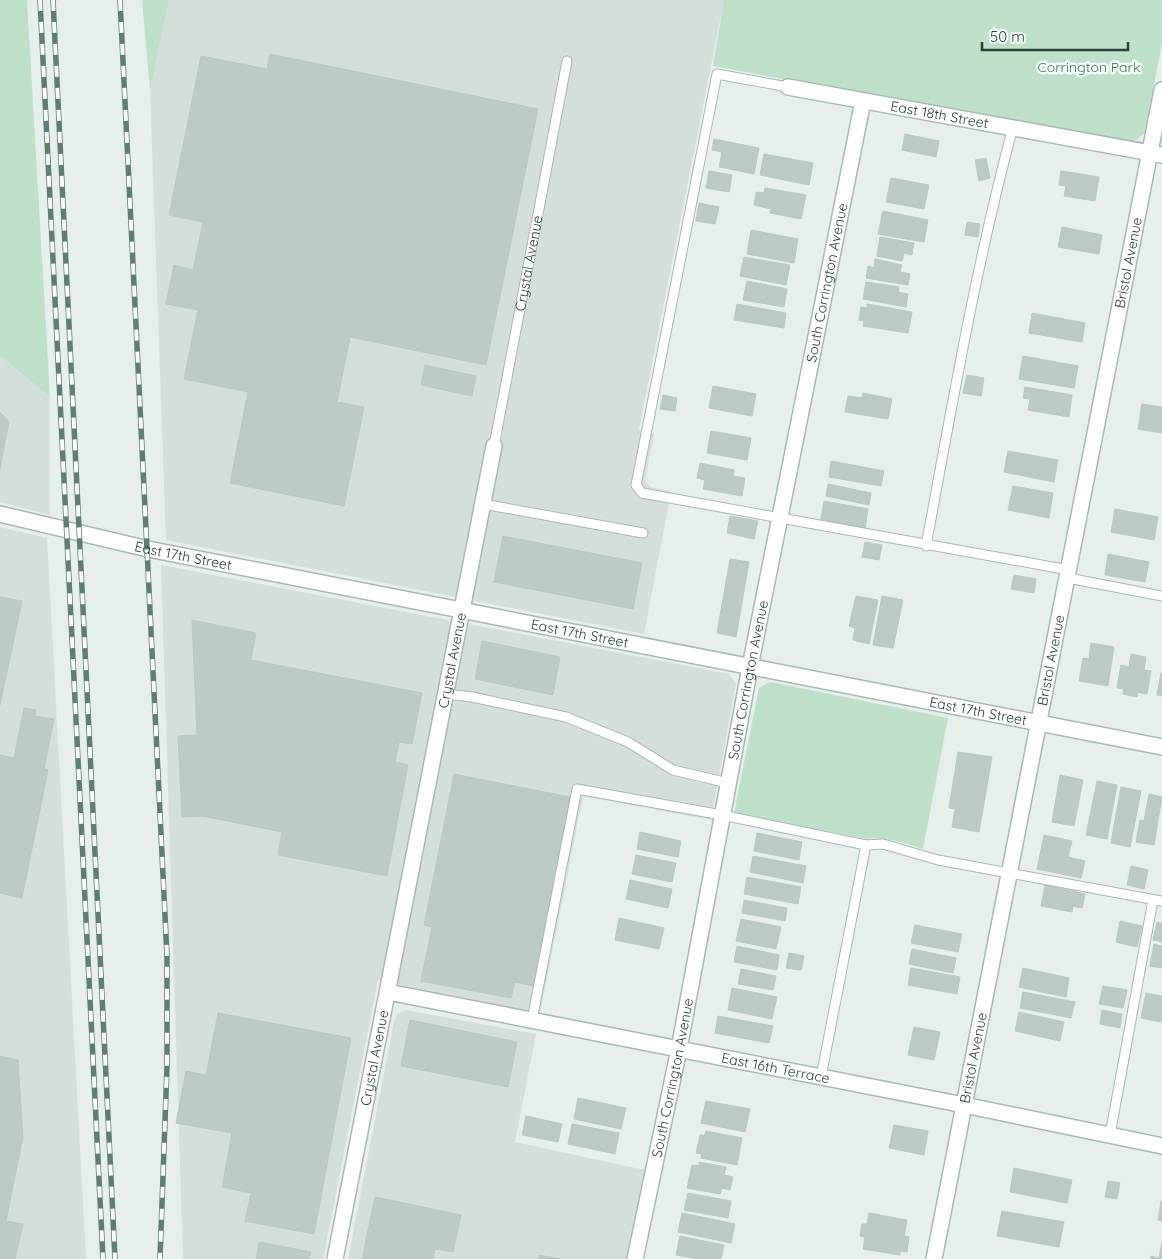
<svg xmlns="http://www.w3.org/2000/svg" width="1162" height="1259" viewBox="0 0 1162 1259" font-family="Quicksand,sans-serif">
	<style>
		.built { fill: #d4dfda }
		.green { fill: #bfe0c8 }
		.building { fill: #bbcac4; stroke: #b8c9c2 }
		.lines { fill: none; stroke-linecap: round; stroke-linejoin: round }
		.service-casing { stroke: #a8b8b2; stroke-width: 11 }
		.minor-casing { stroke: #a8b8b2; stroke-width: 18 }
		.tertiary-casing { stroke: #a8b8b2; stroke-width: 18 }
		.service { stroke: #fff; stroke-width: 9 }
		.minor { stroke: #fff; stroke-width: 15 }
		.tertiary { stroke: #fff; stroke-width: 15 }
		.rail-casing { stroke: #5f7d75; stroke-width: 5.5 }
		.rail { stroke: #f7fbf9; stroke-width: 4; stroke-dasharray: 11; stroke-linecap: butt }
		.labels { text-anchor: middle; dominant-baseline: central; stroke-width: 5; stroke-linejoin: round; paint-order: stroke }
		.park-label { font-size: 14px; fill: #2d7a4b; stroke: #f7fbf9 }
		.street-label { font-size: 14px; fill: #24423a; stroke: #f7fbf9 }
	</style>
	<rect width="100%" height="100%" fill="#e6efeb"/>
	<!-- built -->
	<g class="built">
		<polygon points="169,0 724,0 639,429 654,434 645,481 651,487 671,492 644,634 166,540 150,90"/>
		<polygon points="0,356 50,397 50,515 0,502"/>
		<polygon points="0,527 47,538 86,1259 0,1259"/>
		<polygon points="161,565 729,674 736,684 711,820 583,796 540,1014 378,980 323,1259 183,1259"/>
		<polygon points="406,1010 536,1034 515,1142 645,1170 627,1259 348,1259 393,1026 397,1014"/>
	</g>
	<!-- green -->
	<g class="green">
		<polygon points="0,0 27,0 50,397 0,356"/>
		<polygon points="142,0 169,0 150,90"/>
		<polygon points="724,0 1162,0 1162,43 1145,132 1138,139 1126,143 713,66"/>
		<path d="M770 682 948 718 923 849C903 843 888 837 867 839L734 813 759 688Z"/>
	</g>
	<!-- building -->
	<g class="building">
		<polygon points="270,54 538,109 486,365 350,337 337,402 364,407 344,506 230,483 248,392 184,379 198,310 166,304 174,265 193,270 203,222 169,215 201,56 267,69"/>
		<polygon points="905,134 939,141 936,157 902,150"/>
		<polygon points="714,139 759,148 754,174 719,167 722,152 712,150"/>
		<polygon points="764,154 813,163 809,185 760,175"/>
		<polygon points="986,158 990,178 979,181 975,160"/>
		<polygon points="709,171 732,175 729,192 706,188"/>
		<polygon points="1061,171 1099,177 1095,201 1064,196 1066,186 1059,185"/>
		<polygon points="891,178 929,185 924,209 886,202"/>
		<polygon points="765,188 806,195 801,219 770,213 771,209 754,205 756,192 764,193"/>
		<polygon points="699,203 719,207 715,224 696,221"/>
		<polygon points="883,211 928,220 924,242 878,234"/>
		<polygon points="967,222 980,224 978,237 965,235"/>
		<polygon points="1062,227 1102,235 1099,254 1058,247"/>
		<polygon points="751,230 798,239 794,263 747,254"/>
		<polygon points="880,237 914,243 912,255 904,253 902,261 877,256"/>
		<polygon points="744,257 790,265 786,285 740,276"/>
		<polygon points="875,259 902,265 900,272 910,274 908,285 866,278 868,266 874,268"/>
		<polygon points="747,281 787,289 784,307 743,300"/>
		<polygon points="866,282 899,287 898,292 908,294 906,307 863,299"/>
		<polygon points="737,304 786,313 784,328 734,320"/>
		<polygon points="867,304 912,312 908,333 863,326 864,321 859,320 861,307 867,308"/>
		<polygon points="1032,313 1085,323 1082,342 1029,333"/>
		<polygon points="1023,356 1078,366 1074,388 1019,379"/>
		<polygon points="425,365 476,376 472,396 421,385"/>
		<polygon points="967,375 984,378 981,396 963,393"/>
		<polygon points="713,386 756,394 752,416 709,408"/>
		<polygon points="1025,387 1072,395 1069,417 1028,410 1030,399 1023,398"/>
		<polygon points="863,393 892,399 888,419 845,412 848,396 862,398"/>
		<polygon points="663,395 677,398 675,411 660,409"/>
		<polygon points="1142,404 1162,407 1162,433 1138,429"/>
		<polygon points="0,412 9,422 0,469"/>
		<polygon points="711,431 751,438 747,460 707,453"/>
		<polygon points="1008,451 1058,460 1054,482 1004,472"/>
		<polygon points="831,461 884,471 881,486 829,477"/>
		<polygon points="700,463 734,470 733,476 745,478 742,496 703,489 705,480 697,478"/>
		<polygon points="828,484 871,493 869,505 826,496"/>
		<polygon points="1013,486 1053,493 1049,518 1008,510"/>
		<polygon points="824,501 868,509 865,528 821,519"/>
		<polygon points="1115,509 1158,517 1154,540 1111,532"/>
		<polygon points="730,516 758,521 754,539 727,533"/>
		<polygon points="503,536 642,563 633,609 494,582"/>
		<polygon points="865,542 882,545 879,560 862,557"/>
		<polygon points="1108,554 1149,562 1145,582 1105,575"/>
		<polygon points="730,559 749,562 736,637 717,633"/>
		<polygon points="1014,575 1036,579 1034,593 1011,589"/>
		<polygon points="856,596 878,600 869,644 853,640 855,628 849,626"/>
		<polygon points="882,596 903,600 893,648 873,645"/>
		<polygon points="0,597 22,601 6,677 0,676"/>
		<polygon points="192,620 256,633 251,660 422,693 412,744 399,742 395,762 408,765 387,876 278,855 282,832 202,816 182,817 178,736 197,735"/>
		<polygon points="482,641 560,657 553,695 475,679"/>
		<polygon points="1091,643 1114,647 1108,686 1079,681 1083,658 1089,659"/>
		<polygon points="1131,654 1146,657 1144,670 1151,671 1147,694 1138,692 1137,697 1123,694 1124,689 1117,688 1121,665 1129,667"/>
		<polygon points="1161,673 1162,673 1162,696 1157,695"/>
		<polygon points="0,676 6,677 0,705"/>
		<polygon points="24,708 36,710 35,716 54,719 44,769 48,770 22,898 0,893 0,755 14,758"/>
		<polygon points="958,752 992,757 979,832 952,827 955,809 949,808"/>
		<polygon points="454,774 570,797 533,986 515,982 511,998 421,981 432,927 424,925"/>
		<polygon points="1060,775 1083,780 1074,826 1052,822"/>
		<polygon points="1097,781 1117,785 1107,839 1086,835"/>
		<polygon points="1121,787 1141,791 1130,847 1111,843"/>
		<polygon points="1149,794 1162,797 1154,845 1136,842 1140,820 1144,821"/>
		<polygon points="640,832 681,841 678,857 637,849"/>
		<polygon points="757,833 802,842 799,860 754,851"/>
		<polygon points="1044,835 1072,841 1068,857 1085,861 1081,878 1037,869"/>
		<polygon points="636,855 676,863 672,882 632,874"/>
		<polygon points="753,856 806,866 803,883 750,872"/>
		<polygon points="1131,866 1148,870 1144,889 1127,885"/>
		<polygon points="747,877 801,887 798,904 744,894"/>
		<polygon points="630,880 672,889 668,908 626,899"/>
		<polygon points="1045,885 1085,894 1082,908 1073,906 1072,912 1041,906"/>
		<polygon points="744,900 787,908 785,921 742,913"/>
		<polygon points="619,918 664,928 659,949 615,940"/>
		<polygon points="741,919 781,927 776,949 736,941"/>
		<polygon points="1120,921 1142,926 1137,947 1116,942"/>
		<polygon points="1157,922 1162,923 1162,942 1153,940"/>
		<polygon points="915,925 962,934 958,952 911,943"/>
		<polygon points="1154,944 1162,946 1162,968 1150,966"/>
		<polygon points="737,946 779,955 777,970 734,962"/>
		<polygon points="912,949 956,958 953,973 909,964"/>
		<polygon points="789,953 804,956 801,970 786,968"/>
		<polygon points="911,968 960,977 957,994 908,985"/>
		<polygon points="1023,968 1069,978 1066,997 1019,987"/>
		<polygon points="741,969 776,976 773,990 738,984"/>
		<polygon points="1103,986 1127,990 1123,1008 1099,1004"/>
		<polygon points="732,988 777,997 772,1019 728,1010"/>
		<polygon points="1023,992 1075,1002 1071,1018 1020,1008"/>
		<polygon points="1146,993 1162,996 1161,1022 1141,1018"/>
		<polygon points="1102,1010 1122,1014 1120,1028 1100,1024"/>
		<polygon points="1019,1012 1064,1022 1060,1041 1015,1031"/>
		<polygon points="218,1013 351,1038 314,1234 245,1221 251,1193 222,1187 232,1133 176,1123 186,1071 206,1075"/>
		<polygon points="718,1016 773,1026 769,1043 715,1033"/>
		<polygon points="410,1020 517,1042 508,1087 401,1066"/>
		<polygon points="914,1027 940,1032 934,1060 908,1055"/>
		<polygon points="0,1056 18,1060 23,1137 6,1221 23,1224 15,1259 0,1259"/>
		<polygon points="578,1098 626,1108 621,1129 574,1119"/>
		<polygon points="706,1101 750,1109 745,1132 701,1123"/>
		<polygon points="526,1116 562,1124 558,1142 522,1135"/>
		<polygon points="572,1124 619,1133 615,1154 568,1144"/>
		<polygon points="894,1125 928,1131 924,1155 889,1148"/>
		<polygon points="706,1131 742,1138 737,1165 701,1158 702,1154 696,1153 700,1135 705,1135"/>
		<polygon points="699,1162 726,1167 724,1175 733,1177 730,1190 722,1188 720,1194 687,1188 692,1165 699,1166"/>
		<polygon points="1014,1168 1072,1180 1067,1203 1010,1192"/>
		<polygon points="1108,1181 1120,1183 1117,1199 1105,1197"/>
		<polygon points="688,1193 731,1201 728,1218 684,1210"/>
		<polygon points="375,1197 461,1215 453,1252 435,1249 433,1259 362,1259"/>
		<polygon points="1161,1201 1162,1201 1162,1221 1158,1220"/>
		<polygon points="1002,1211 1064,1222 1059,1247 997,1236"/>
		<polygon points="682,1213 735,1224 731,1243 678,1232"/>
		<polygon points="869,1213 907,1220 904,1236 909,1237 907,1252 900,1251 900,1255 863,1249 865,1237 860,1236 862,1224 867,1224"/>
		<polygon points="680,1236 724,1245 721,1259 697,1259 676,1255"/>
		<polygon points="1162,1241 1162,1259 1150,1259 1151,1256 1159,1258"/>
		<polygon points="259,1242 311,1252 309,1259 256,1259"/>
		<polygon points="539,1255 560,1259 538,1259"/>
	</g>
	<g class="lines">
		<defs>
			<g id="service">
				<polyline points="788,87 717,74 636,485 642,493 1069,570"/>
				<path id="s1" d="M494 446 567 61"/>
				<polyline points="483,504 643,533"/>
				<path d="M926 546C952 406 976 265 1013 127"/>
				<polyline points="1068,578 1162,596"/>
				<polyline points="447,694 472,697 566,717 628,742 673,770 728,783"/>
				<polyline points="532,1020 577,789 722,815 866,845"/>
				<polyline points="821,1077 866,845 883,844 938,860 1162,901"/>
				<polyline points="1110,1135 1153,900"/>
			</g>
			<g id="minor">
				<path id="s2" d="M788 87 1162 155"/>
				<path id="s3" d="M388 992 964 1105 1162 1146"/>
				<path id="s4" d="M335 1259 494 446"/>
				<path id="s5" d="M635 1259 679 1049 750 667 863 101"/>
				<path id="s6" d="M934 1259 1162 90"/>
			</g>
			<g id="tertiary">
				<path id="s7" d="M0 514 148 549 1162 747"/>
			</g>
		</defs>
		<!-- service casing -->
		<use href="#service" class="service-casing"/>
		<!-- minor casing -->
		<use href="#minor" class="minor-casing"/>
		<!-- tertiary casing -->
		<use href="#tertiary" class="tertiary-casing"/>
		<!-- service -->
		<use href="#service" class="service"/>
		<!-- minor -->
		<use href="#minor" class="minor"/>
		<!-- tertiary -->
		<use href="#tertiary" class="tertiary"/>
		<defs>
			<g id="rail">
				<polyline points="40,0 103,1259"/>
				<polyline points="53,0 115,1259"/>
				<polyline points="120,0 167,956 167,1066 160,1259"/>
			</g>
		</defs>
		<!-- rail casing -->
		<use href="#rail" class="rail-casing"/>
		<!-- rail -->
		<use href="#rail" class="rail"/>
	</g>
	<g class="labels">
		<!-- park labels -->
		<g class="park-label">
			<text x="1089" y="67">Corrington Park</text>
		</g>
		<!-- street labels -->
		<g class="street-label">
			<text stroke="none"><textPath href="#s2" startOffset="154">East 18th Street</textPath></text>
			<text stroke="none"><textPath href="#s6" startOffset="1015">Bristol Avenue</textPath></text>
			<text stroke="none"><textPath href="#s1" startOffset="186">Crystal Avenue</textPath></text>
			<text stroke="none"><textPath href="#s5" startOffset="995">South Corrington Avenue</textPath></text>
			<text stroke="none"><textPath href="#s7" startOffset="188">East 17th Street</textPath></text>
			<text stroke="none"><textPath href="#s7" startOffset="592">East 17th Street</textPath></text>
			<text stroke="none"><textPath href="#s6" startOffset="610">Bristol Avenue</textPath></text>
			<text stroke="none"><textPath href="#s4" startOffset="610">Crystal Avenue</textPath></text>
			<text stroke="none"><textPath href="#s5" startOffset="590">South Corrington Avenue</textPath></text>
			<text stroke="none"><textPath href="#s7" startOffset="998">East 17th Street</textPath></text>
			<text stroke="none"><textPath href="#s6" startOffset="205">Bristol Avenue</textPath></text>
			<text stroke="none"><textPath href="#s4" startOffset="205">Crystal Avenue</textPath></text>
			<text stroke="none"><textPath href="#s3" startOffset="395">East 16th Terrace</textPath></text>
			<text stroke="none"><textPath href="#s5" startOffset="185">South Corrington Avenue</textPath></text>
		</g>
	</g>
	<!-- scale -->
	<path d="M982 42v8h146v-8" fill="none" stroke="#24423a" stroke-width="2.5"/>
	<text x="990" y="42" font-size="15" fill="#24423a" stroke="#f7fbf9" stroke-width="4" paint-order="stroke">50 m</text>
</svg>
